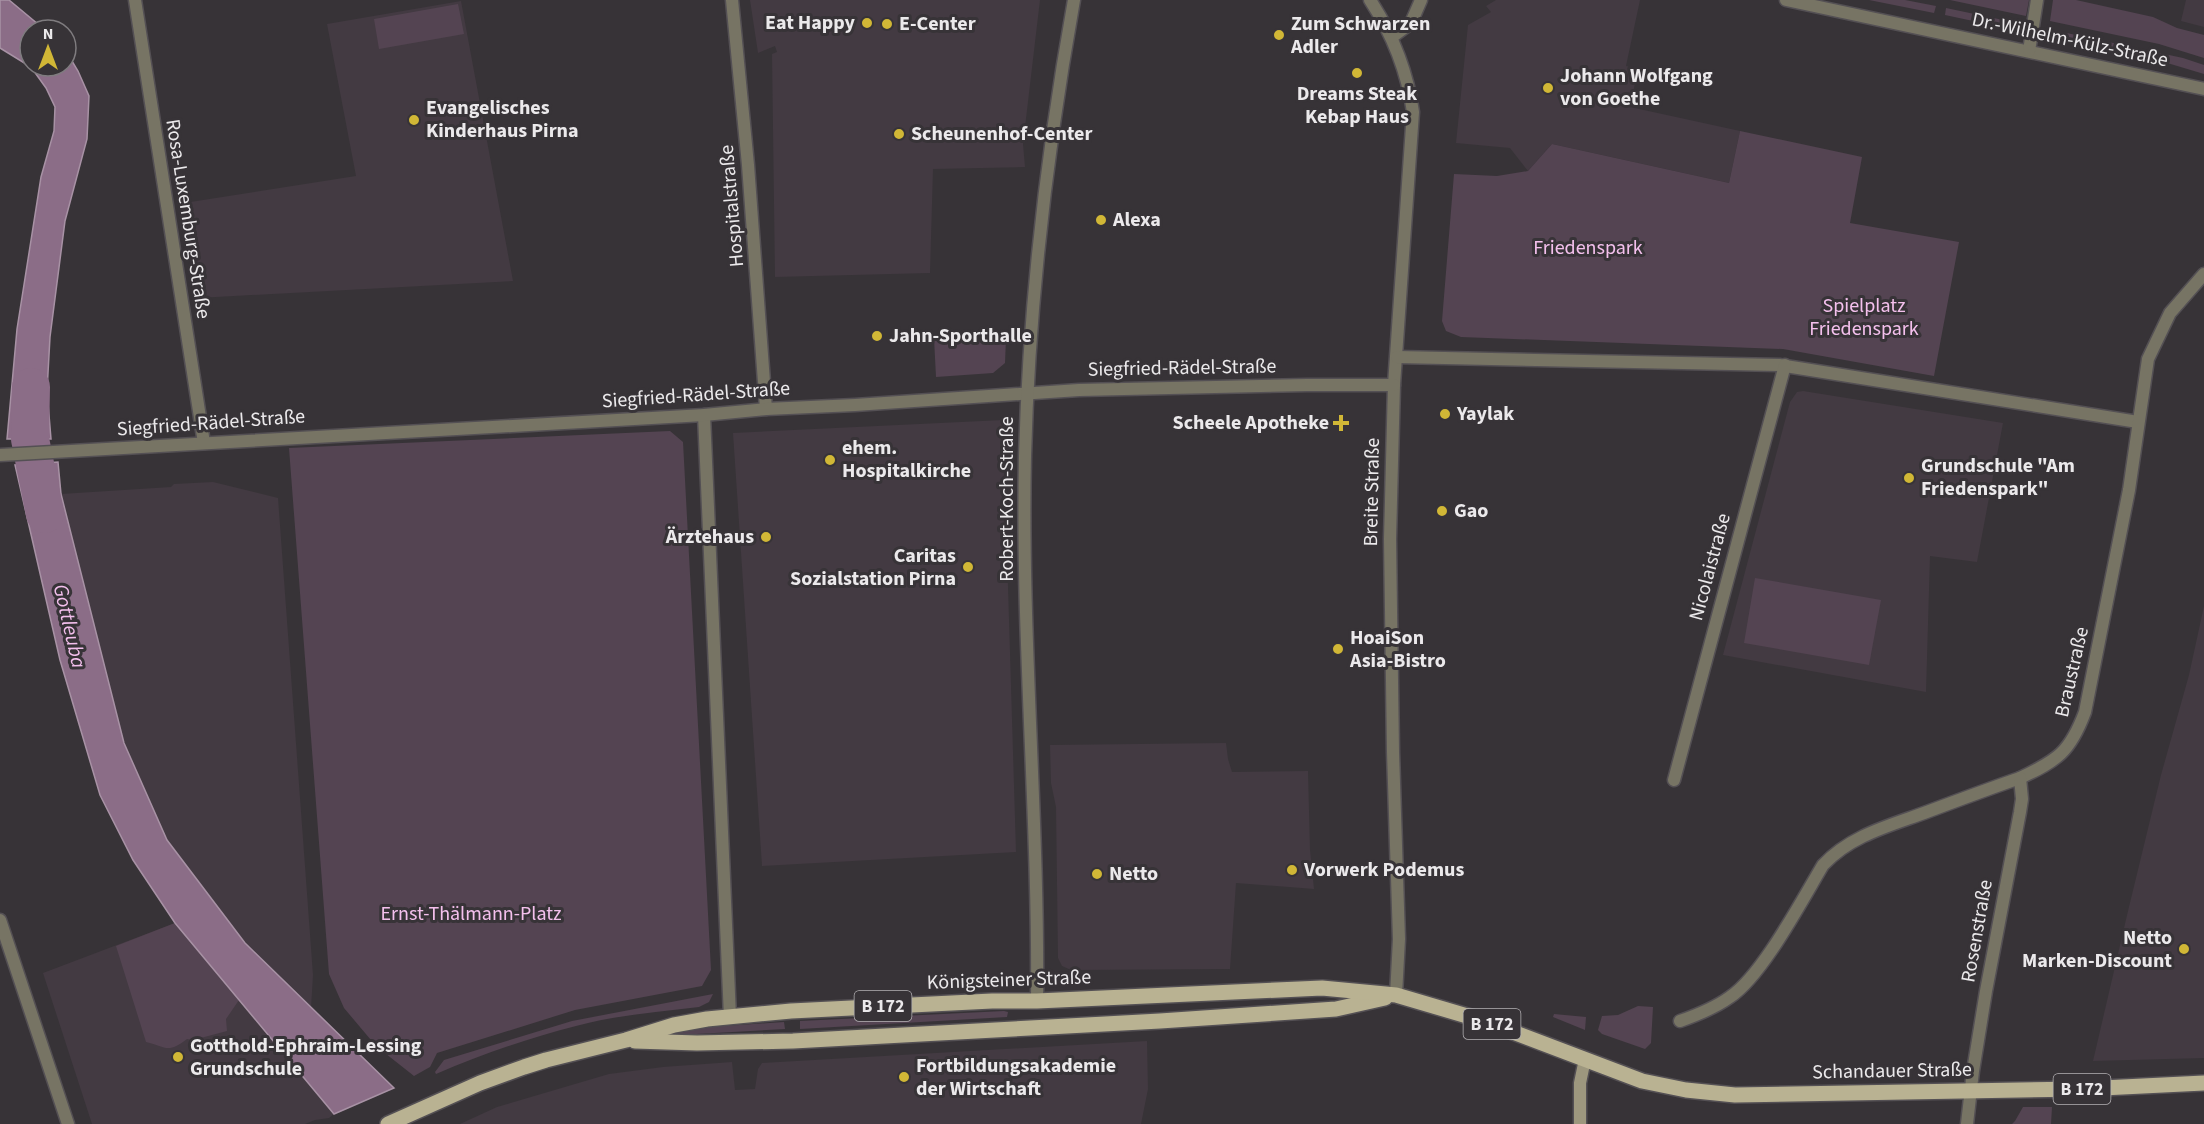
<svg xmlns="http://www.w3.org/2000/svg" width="2204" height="1124" viewBox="0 0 2204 1124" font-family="'Source Sans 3',sans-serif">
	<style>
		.built { fill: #433a42 }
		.green { fill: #544452 }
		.water { fill: #8b6d87; stroke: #a892a5; stroke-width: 1.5 }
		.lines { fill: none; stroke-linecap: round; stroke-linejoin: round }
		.river { stroke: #8b6d87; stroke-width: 38 }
		.minor-casing { stroke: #545054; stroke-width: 15 }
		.secondary-casing { stroke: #545054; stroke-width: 15 }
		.primary-casing { stroke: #545054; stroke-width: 18 }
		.minor { stroke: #777464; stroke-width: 12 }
		.secondary { stroke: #9d977e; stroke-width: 12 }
		.primary { stroke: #b9b292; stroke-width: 15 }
		.poi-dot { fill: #d1b736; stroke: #373337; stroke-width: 2 }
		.labels { text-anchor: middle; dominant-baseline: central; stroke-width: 6; stroke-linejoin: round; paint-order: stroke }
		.shield { fill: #373337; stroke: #b5b2b5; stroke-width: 1.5 }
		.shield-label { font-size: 18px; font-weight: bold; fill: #ebe9eb }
		.poi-label { font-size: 20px; font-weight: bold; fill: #ebe9eb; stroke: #373337; text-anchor: start }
		.street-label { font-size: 20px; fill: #ebe9eb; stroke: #373337 }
		.park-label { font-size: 20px; fill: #f4c0ed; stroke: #373337 }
		.water-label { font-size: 21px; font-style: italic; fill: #f3bfec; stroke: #373337 }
	</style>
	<rect width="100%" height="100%" fill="#373337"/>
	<!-- built -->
	<g class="built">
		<polygon points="750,0 1040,0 1023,144 1025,167 933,169 930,273 775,277 772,54 777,52 775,46 758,53"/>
		<polygon points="1496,0 1640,0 1626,66 1638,69 1630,107 1740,131 1729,183 1552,144 1528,171 1510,148 1456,143 1468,25 1491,12 1486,6"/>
		<polygon points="2186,0 2204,0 2204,27 2181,21"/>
		<polygon points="461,1 513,281 198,298 184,203 356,176 327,24"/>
		<polygon points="1803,391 2003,423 1977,562 1930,556 1926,692 1723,655 1790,402 1797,392"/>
		<polygon points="1003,420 1016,852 762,866 733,433"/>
		<polygon points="213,482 278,498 313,975 311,1008 245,943 167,840 124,743 61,494 171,487 174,484"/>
		<polygon points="2204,606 2204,1058 2093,1061 2128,911 2161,775 2189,675"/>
		<polygon points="1226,743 1228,759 1232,772 1308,771 1310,850 1314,889 1236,883 1230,969 1071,970 1062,966 1058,958 1056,807 1051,783 1050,745"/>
		<polygon points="175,923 334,1114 329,1118 315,1120 305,1124 92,1124 43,973"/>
		<polygon points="1147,1041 1148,1089 1141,1124 460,1124 497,1107 609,1074 663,1067 732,1062 735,1090 755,1089 758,1069 762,1063"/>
	</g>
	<!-- green -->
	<g class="green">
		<polygon points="1869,0 1905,0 1936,6 1934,13"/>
		<polygon points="1950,0 2029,0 2026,16"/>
		<polygon points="2053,0 2076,0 2153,17 2177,28 2204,35 2204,58 2159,44 2050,21"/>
		<polygon points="458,4 464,34 379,49 374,19"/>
		<polygon points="1946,8 2022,24 2020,31 1945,15"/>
		<polygon points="2048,29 2183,58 2204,65 2204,74 2154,59 2046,35"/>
		<polygon points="1740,131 1862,157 1850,223 1959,242 1934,376 1783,349 1461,337 1446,331 1442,321 1454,174 1497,176 1528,171 1552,144 1729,183"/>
		<polygon points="934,338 1006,338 1005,363 993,373 936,377"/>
		<polygon points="670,431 683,442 711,970 702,986 575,1010 437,1053 430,1067 414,1076 376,1046 344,1008 329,974 289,448"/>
		<polygon points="1755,578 1881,600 1869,665 1744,643"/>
		<path d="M175 923 239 1000 226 1019 227 1031 193 1040 187 1039C168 1054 166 1047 146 1042L116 946Z"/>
		<path d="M713 994 709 1002 699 1007C658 1012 616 1015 576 1026 528 1038 481 1055 436 1074L435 1072 444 1060 572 1021Z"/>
		<polygon points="1638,1006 1653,1007 1651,1043 1645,1049 1602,1034 1598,1030 1602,1016 1618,1015"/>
		<polygon points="1004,1011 1008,1012 1007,1017 800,1029 800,1021"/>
		<polygon points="1554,1014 1586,1017 1585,1030 1553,1017"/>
		<polygon points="784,1022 785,1029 661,1036 680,1029"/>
		<polygon points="2023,1107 2052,1107 2051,1124 2012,1124 2015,1121"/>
	</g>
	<!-- water -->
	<g class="water">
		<polygon points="0,0 9,0 45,30 30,30 30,66 66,66 66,51 78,71 89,96 87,139 65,221 50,337 47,391 51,439 7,439 17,329 41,177 54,131 55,107 46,88 31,67 0,48"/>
		<polygon points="58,462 61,494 124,743 167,840 245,943 394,1088 334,1114 175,923 133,860 100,795 60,660 15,465"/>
	</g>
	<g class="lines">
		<!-- river -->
		<polyline class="river" points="31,387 30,439 45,514"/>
		<defs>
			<g id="minor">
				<polyline points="135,0 204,443"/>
				<polyline points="732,0 748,165 766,409"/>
				<path d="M1370 0C1393 35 1407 70 1413 112L1394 385 1390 539 1393 752 1399 939 1396 995"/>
				<polyline points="1786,0 2204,89"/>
				<polyline points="1392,37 1411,23 1421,0"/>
				<polyline points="2029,51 2037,0"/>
				<polyline points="1397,357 1779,365 2138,422"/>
				<polyline points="704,415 730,1017"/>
				<polyline points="0,455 704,415 766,409 855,405 1079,390 1307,385 1394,385"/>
				<polyline points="1674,780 1785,365"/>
				<polyline points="0,920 68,1124"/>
				<path d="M1037 1001C1039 820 1021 638 1025 456 1029 303 1047 150 1074 0"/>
				<path d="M1680 1021C1697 1015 1715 1008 1730 997 1762 976 1802 900 1823 865 1850 836 1888 826 1924 813 1956 801 1988 789 2020 778 2058 760 2070 752 2085 712L2129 490 2148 359 2170 313 2204 274"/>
				<polyline points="1967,1124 1973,1071 1986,991 2020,812 2022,799 2020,778"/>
			</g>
			<polyline id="secondary" points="1580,1124 1580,1083 1585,1059"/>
			<g id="primary">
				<polyline points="635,1041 697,1043 793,1041 1160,1021 1336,1009 1385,998"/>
				<polyline points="388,1124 480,1083 524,1067 546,1060 626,1040 674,1025 707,1019 791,1011 992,1001 1037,1001 1322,988 1396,995 1484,1021 1642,1081 1686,1090 1735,1095 2082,1089 2204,1083"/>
			</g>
		</defs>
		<!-- minor casing -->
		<use href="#minor" class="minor-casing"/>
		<!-- secondary casing -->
		<use href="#secondary" class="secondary-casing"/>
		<!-- primary casing -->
		<use href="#primary" class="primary-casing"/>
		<!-- minor -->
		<use href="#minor" class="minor"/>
		<!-- secondary -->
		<use href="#secondary" class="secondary"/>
		<!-- primary -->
		<use href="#primary" class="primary"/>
	</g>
	<!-- markers -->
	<g class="poi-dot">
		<circle cx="867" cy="23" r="6"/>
		<circle cx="887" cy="24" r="6"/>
		<circle cx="1279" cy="35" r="6"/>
		<circle cx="1357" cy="73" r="6"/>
		<circle cx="1548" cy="88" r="6"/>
		<circle cx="414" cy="120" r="6"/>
		<circle cx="899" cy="134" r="6"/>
		<circle cx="1101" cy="220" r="6"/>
		<circle cx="877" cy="336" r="6"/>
		<circle cx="1445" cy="414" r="6"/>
		<path d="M1338 414h6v6h6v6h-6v6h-6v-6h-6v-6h6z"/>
		<circle cx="830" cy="460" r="6"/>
		<circle cx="1909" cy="478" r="6"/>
		<circle cx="1442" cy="511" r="6"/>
		<circle cx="766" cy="537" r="6"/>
		<circle cx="968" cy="567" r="6"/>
		<circle cx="1338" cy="649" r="6"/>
		<circle cx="1292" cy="870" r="6"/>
		<circle cx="1097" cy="874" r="6"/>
		<circle cx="2184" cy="949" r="6"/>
		<circle cx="178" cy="1057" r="6"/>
		<circle cx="904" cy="1077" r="6"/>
	</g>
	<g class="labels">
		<!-- shield labels -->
		<g class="shield">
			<rect x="854.5" y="991" width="57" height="30" rx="4.5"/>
			<rect x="1463.5" y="1009" width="57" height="30" rx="4.5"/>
			<rect x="2053.5" y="1074" width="57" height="30" rx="4.5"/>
		</g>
		<g class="shield-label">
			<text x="883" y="1006">B 172</text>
			<text x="1492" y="1024">B 172</text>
			<text x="2082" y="1089">B 172</text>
		</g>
		<!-- poi labels -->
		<g class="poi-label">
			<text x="855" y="23" text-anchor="end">Eat Happy</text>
			<text x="899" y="24">E-Center</text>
			<text x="1291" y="24">Zum Schwarzen<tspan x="1291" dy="23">Adler</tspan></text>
			<text x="1560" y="76">Johann Wolfgang<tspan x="1560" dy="23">von Goethe</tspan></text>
			<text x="1357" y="94" text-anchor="middle">Dreams Steak<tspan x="1357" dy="23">Kebap Haus</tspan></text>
			<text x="426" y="108">Evangelisches<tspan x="426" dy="23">Kinderhaus Pirna</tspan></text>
			<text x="911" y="134">Scheunenhof-Center</text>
			<text x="1113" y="220">Alexa</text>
			<text x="889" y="336">Jahn-Sporthalle</text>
			<text x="1457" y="414">Yaylak</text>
			<text x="1329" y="423" text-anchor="end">Scheele Apotheke</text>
			<text x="842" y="448">ehem.<tspan x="842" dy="23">Hospitalkirche</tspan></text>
			<text x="1921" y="466">Grundschule "Am<tspan x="1921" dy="23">Friedenspark"</tspan></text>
			<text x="1454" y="511">Gao</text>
			<text x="754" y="537" text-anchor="end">Ärztehaus</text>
			<text x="956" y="556" text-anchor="end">Caritas<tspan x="956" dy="23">Sozialstation Pirna</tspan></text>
			<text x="1350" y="638">HoaiSon<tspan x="1350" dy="23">Asia-Bistro</tspan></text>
			<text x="1304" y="870">Vorwerk Podemus</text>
			<text x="1109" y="874">Netto</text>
			<text x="2172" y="938" text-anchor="end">Netto<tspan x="2172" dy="23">Marken-Discount</tspan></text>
			<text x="190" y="1046">Gotthold-Ephraim-Lessing<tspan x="190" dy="23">Grundschule</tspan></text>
			<text x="916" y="1066">Fortbildungsakademie<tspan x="916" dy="23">der Wirtschaft</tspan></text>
		</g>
		<!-- street labels -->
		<g class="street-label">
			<text transform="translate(2070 40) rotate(12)">Dr.-Wilhelm-Külz-Straße</text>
			<text transform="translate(732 206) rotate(-95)">Hospitalstraße</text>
			<text transform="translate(188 219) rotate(81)">Rosa-Luxemburg-Straße</text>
			<text transform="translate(1182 368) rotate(-1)">Siegfried-Rädel-Straße</text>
			<text transform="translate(696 395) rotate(-4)">Siegfried-Rädel-Straße</text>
			<text transform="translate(211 423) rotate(-4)">Siegfried-Rädel-Straße</text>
			<text transform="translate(1372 492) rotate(-89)">Breite Straße</text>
			<text transform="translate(1007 499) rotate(-90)">Robert-Koch-Straße</text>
			<text transform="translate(1710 567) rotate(-75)">Nicolaistraße</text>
			<text transform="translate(2072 672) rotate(-77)">Braustraße</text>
			<text transform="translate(1977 931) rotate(-80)">Rosenstraße</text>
			<text transform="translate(1009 980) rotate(-2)">Königsteiner Straße</text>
			<text transform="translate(1892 1071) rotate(-1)">Schandauer Straße</text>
		</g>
		<!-- park labels -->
		<g class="park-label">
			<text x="1588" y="248">Friedenspark</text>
			<text x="1864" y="306">Spielplatz<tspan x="1864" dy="23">Friedenspark</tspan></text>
			<text x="471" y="914">Ernst-Thälmann-Platz</text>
		</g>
		<!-- water labels -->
		<g class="water-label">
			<text transform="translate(70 626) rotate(77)">Gottleuba</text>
		</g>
	</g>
	<!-- north arrow -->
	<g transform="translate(48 48)"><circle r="28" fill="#373337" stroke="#7f7c7f" stroke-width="1.5"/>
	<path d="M0-4.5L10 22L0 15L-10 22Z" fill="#d1b736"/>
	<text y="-9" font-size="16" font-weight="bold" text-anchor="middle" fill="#ebe9eb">N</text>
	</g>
</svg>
